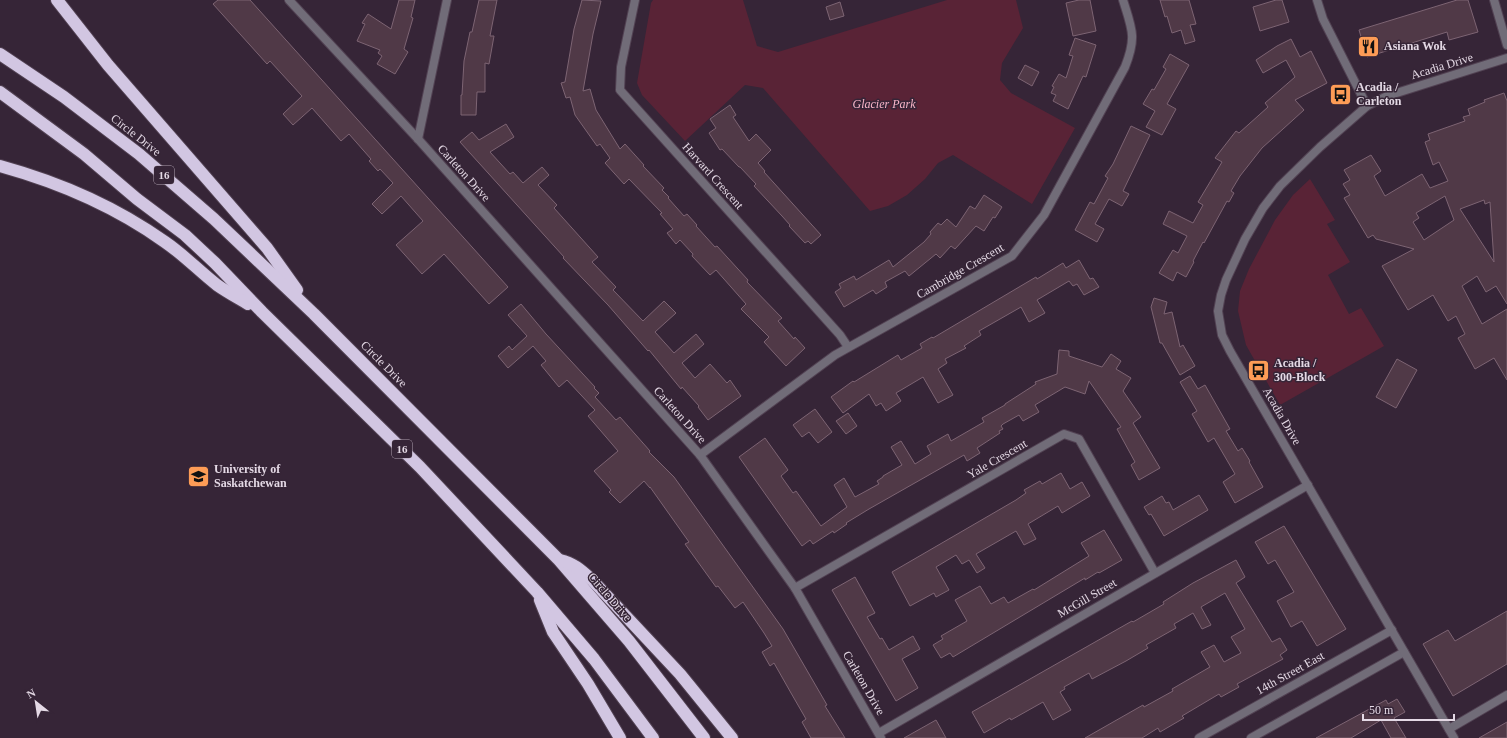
<svg xmlns="http://www.w3.org/2000/svg" width="1507" height="738" viewBox="0 0 1507 738" font-family="Georgia,serif">
	<style>
		.green { fill: #592336 }
		.building { fill: #503947; stroke: #7d6473; fill-rule: evenodd }
		.lines { fill: none; stroke-linecap: round; stroke-linejoin: round }
		.minor-casing { stroke: #524253; stroke-width: 10 }
		.tertiary-casing { stroke: #524253; stroke-width: 10 }
		.motorway-casing { stroke: #524253; stroke-width: 14 }
		.minor { stroke: #716c78; stroke-width: 8 }
		.tertiary { stroke: #716c78; stroke-width: 8 }
		.motorway { stroke: #d2c6e2; stroke-width: 12 }
		.labels { text-anchor: middle; dominant-baseline: central; stroke-width: 3; stroke-linejoin: round; paint-order: stroke }
		.shield { fill: #362537; stroke: #b0a3b1; stroke-width: 1 }
		.shield-label { font-size: 11px; font-weight: bold; fill: #e4d9e5 }
		.poi-label { font-size: 12px; font-weight: bold; fill: #e4d9e5; stroke: #362537; text-anchor: start }
		.street-label { font-size: 12px; fill: #e4d9e5; stroke: #362537 }
		.park-label { font-size: 12px; font-style: italic; fill: #fab5c9; stroke: #362537 }
	</style>
	<rect width="100%" height="100%" fill="#362537"/>
	<!-- green -->
	<g class="green">
		<polygon points="653,0 743,0 757,46 778,52 947,0 1016,0 1023,28 1002,63 1000,80 1011,93 1075,128 1032,204 953,155 938,163 925,179 907,195 888,206 870,211 763,88 745,85 685,141 642,95 637,83 651,3"/>
		<polygon points="1310,179 1335,220 1327,224 1350,262 1328,275 1349,314 1361,308 1384,346 1280,405 1246,345 1238,311 1240,291 1249,269 1275,220 1293,195"/>
	</g>
	<!-- building -->
	<g class="building">
		<polygon points="218,0 250,0 508,287 489,304 444,254 422,274 396,245 423,221 401,196 382,214 372,204 393,183 380,169 378,171 369,161 371,159 349,134 341,141 312,108 293,125 283,114 302,96 270,61 267,64 213,4"/>
		<polygon points="399,0 415,0 411,17 413,18 404,49 408,52 395,74 377,64 382,56 378,53 380,50 357,41 365,24 362,23 368,14 391,29"/>
		<polygon points="479,0 497,0 490,36 494,36 489,64 485,63 485,92 477,92 476,115 461,115 461,95 462,95 464,61 470,32 472,32"/>
		<polygon points="582,0 601,1 593,34 583,91 590,89 596,110 620,149 625,144 644,165 643,166 664,188 662,190 669,197 668,198 684,216 687,214 697,225 696,226 715,247 717,246 727,257 748,280 747,282 782,318 778,321 794,339 795,337 805,348 786,366 764,342 769,337 741,309 746,304 716,270 710,275 692,256 693,254 680,240 676,244 667,233 673,229 660,214 662,213 629,179 624,184 605,163 610,158 600,144 597,146 575,115 570,97 566,98 561,83 565,82 574,29"/>
		<polygon points="1079,0 1090,0 1096,31 1073,36 1066,3"/>
		<polygon points="1160,0 1189,0 1196,24 1190,25 1195,41 1185,44 1181,30 1172,33 1167,16 1165,17"/>
		<polygon points="1276,0 1282,0 1289,22 1260,31 1253,7"/>
		<polygon points="1457,0 1468,0 1478,32 1449,40 1447,32 1367,57 1359,30"/>
		<polygon points="840,2 844,16 830,20 826,7"/>
		<polygon points="1075,38 1096,45 1086,77 1083,76 1068,109 1053,101 1056,95 1051,93 1054,87 1052,86 1059,74 1066,78 1073,56 1069,55"/>
		<polygon points="1291,39 1300,57 1311,51 1327,83 1295,100 1304,110 1262,148 1240,176 1231,191 1234,193 1229,202 1227,201 1204,243 1203,242 1193,261 1194,262 1186,277 1177,272 1173,281 1159,273 1173,250 1178,253 1187,236 1163,224 1169,211 1193,223 1203,205 1198,202 1222,162 1215,158 1236,131 1239,133 1268,107 1265,103 1295,77 1286,60 1263,73 1256,60 1277,46"/>
		<polygon points="1170,54 1189,65 1167,104 1176,109 1162,135 1146,127 1155,111 1143,104 1152,89 1154,90 1166,69 1163,67"/>
		<polygon points="1025,65 1039,72 1032,86 1018,78"/>
		<path d="M1504 93 1507 101V304L1496 286 1486 292 1477 276 1462 286 1482 324 1507 309V380L1494 358 1475 369 1458 338 1465 334 1456 316 1448 321 1433 295 1408 310 1382 266 1414 249 1376 239 1373 235 1368 238 1344 198 1350 195 1343 184 1350 180 1344 170 1371 155 1381 171 1374 176 1385 196 1422 174 1430 188 1448 181 1439 162 1433 165 1425 142 1430 140 1428 134 1465 121 1463 117 1470 115 1468 109 1485 102 1484 100ZM1445 196 1454 220 1424 240 1413 222 1419 218 1416 213ZM1484 200 1485 204 1490 202 1494 262 1460 209Z"/>
		<polygon points="730,105 736,115 733,117 749,141 756,134 771,150 758,163 765,171 764,172 821,235 811,244 808,241 805,243 789,226 790,225 782,216 754,186 756,184 740,167 739,167 722,149 720,150 709,133 716,128 710,119"/>
		<polygon points="506,124 514,137 490,152 510,174 513,172 523,183 542,167 549,175 538,185 557,205 554,208 598,257 592,262 616,287 613,290 643,321 664,301 676,313 655,332 674,353 696,334 704,344 682,363 695,378 710,364 727,383 730,380 741,396 708,420 698,407 699,406 682,387 681,389 649,350 648,351 608,305 563,258 564,257 460,142 472,132 479,140"/>
		<polygon points="1131,126 1150,135 1123,191 1129,194 1122,206 1109,199 1095,224 1104,229 1097,242 1075,230 1090,202 1094,204 1108,178 1105,176 1113,164"/>
		<polygon points="984,195 1002,207 995,218 993,217 984,231 976,226 955,249 951,246 940,258 936,254 909,276 905,271 885,282 887,287 876,294 873,290 844,307 835,292 841,288 839,284 854,276 856,280 889,260 893,267 924,242 931,234 930,232 938,223 941,225 947,219 956,227 970,206 975,209"/>
		<polygon points="1079,260 1090,279 1093,278 1099,287 1084,295 1077,284 1073,286 1069,281 1037,300 1045,313 1029,322 1021,307 979,331 981,335 964,346 966,348 945,359 947,363 938,369 953,395 938,403 923,377 896,393 901,401 886,411 881,403 876,406 869,394 843,413 831,397 853,381 854,382 898,355 901,360 922,348 920,344 932,337 933,338 1036,277 1037,279 1063,263 1066,268"/>
		<polygon points="1154,298 1167,302 1164,314 1172,312 1180,347 1183,345 1195,366 1180,375 1162,343 1160,343 1151,307"/>
		<polygon points="521,304 546,334 595,387 594,388 599,393 595,397 616,420 620,417 650,451 649,452 674,477 783,629 827,705 825,706 845,738 811,738 802,722 806,719 791,693 774,663 770,666 762,652 772,646 764,633 743,602 735,608 718,586 716,587 685,544 689,542 650,487 650,488 644,481 620,503 609,492 611,490 594,471 618,451 588,416 595,410 567,380 559,387 541,365 546,361 533,346 508,368 498,356 509,346 512,350 527,336 508,315"/>
		<polygon points="1059,350 1069,351 1069,356 1102,367 1111,354 1121,361 1116,369 1131,378 1123,391 1141,417 1133,423 1160,468 1139,480 1131,465 1135,462 1117,429 1121,427 1089,381 1085,394 1065,387 1035,405 1039,412 1023,421 1019,415 1003,424 1001,426 1003,429 999,431 1000,433 977,448 980,453 967,461 964,455 869,509 846,523 847,524 834,533 833,531 813,544 810,540 802,546 739,457 765,438 788,470 781,476 793,493 796,491 821,526 847,507 834,485 844,478 855,497 879,484 877,481 883,477 883,476 902,465 891,447 901,441 915,464 931,454 927,446 948,434 951,441 984,422 982,418 1005,405 1005,404 1036,384 1035,382 1057,374"/>
		<polygon points="1397,359 1417,370 1396,408 1376,397"/>
		<polygon points="1190,376 1198,389 1205,385 1230,429 1226,431 1238,451 1242,448 1250,461 1249,462 1263,487 1235,503 1223,482 1235,474 1214,438 1208,442 1192,414 1197,411 1180,382"/>
		<polygon points="815,409 832,432 818,443 809,432 802,437 793,425"/>
		<polygon points="848,413 857,426 846,434 836,421"/>
		<polygon points="1061,473 1070,489 1082,482 1090,496 1062,513 1058,506 1028,524 1036,539 1024,545 1016,531 976,554 985,568 977,573 969,560 962,564 956,555 936,567 949,590 936,597 934,593 910,606 892,572 1016,500 1026,493 1024,490 1040,481 1042,484"/>
		<polygon points="1199,495 1208,510 1164,536 1151,514 1149,515 1144,507 1162,496 1166,503 1169,502 1173,510"/>
		<polygon points="1284,526 1346,629 1317,646 1302,621 1291,627 1277,601 1294,592 1275,560 1268,564 1255,542"/>
		<polygon points="1104,530 1122,560 1099,573 1098,572 1085,580 1085,578 953,657 950,653 941,658 933,645 943,639 941,636 967,621 955,600 980,586 991,604 1004,597 1008,603 1033,589 1034,590 1089,556 1081,543"/>
		<polygon points="1236,560 1245,577 1236,583 1272,642 1280,638 1287,650 1280,655 1283,659 1237,684 1239,687 1221,697 1219,694 1182,716 1184,718 1160,732 1158,728 1142,738 1085,738 1143,705 1144,707 1173,691 1172,689 1210,667 1201,652 1214,645 1224,662 1241,653 1231,637 1245,629 1225,593 1201,607 1211,625 1202,629 1193,613 1174,624 1176,628 1146,645 1148,648 1126,661 1092,679 1089,673 1064,687 1065,689 1060,692 1071,710 1053,720 1043,702 1011,720 1010,718 984,733 972,712 1132,621 1133,622 1164,604 1163,602 1193,583"/>
		<polygon points="855,577 875,613 867,617 880,639 882,638 889,650 913,636 920,649 902,659 918,688 896,701 832,590"/>
		<polygon points="1507,611 1507,664 1453,696 1423,644 1448,630 1455,641"/>
		<polygon points="1397,699 1405,712 1394,718 1406,738 1391,738 1381,720 1351,738 1316,738 1386,700 1388,704"/>
		<polygon points="936,720 946,738 904,738"/>
		<polygon points="1507,722 1507,738 1479,738"/>
	</g>
	<g class="lines">
		<defs>
			<g id="minor">
				<polyline points="289,0 418,139 700,455 795,588 881,738"/>
				<polyline points="635,0 621,67 620,90 840,335 848,347"/>
				<polyline points="1317,0 1323,19 1367,106"/>
				<polyline points="1494,0 1507,45"/>
				<polyline points="418,139 447,0"/>
				<path d="M700 455 835 355 1012 256 1044 215 1125 67C1137 37 1132 29 1123 0"/>
				<polyline points="795,588 1064,434 1079,439 1155,573"/>
				<polyline points="1449,729 1507,695"/>
				<polyline points="879,733 1308,485"/>
			</g>
			<g id="tertiary">
				<polyline points="1199,738 1392,630"/>
				<polyline points="1251,738 1404,652"/>
				<polyline points="1454,738 1230,351 1222,335 1218,311 1221,295 1226,280 1245,239 1263,208 1280,186 1320,147 1367,106 1387,96 1507,58"/>
			</g>
			<g id="motorway">
				<polyline points="57,0 108,65 267,248 297,290"/>
				<polyline points="0,54 64,97 139,154 214,219 314,314 559,560 629,641 704,738"/>
				<polyline points="0,92 84,154 137,199 185,235 215,263 262,312 420,467 537,592 594,659 653,738"/>
				<path d="M0 166C58 182 116 207 165 242 184 255 199 271 217 285 227 292 238 298 248 304"/>
				<path d="M560 560C574 563 582 571 592 580L680 674 732 738"/>
				<polyline points="540,600 553,632 588,684 620,738"/>
			</g>
		</defs>
		<!-- minor casing -->
		<use href="#minor" class="minor-casing"/>
		<!-- tertiary casing -->
		<use href="#tertiary" class="tertiary-casing"/>
		<!-- motorway casing -->
		<use href="#motorway" class="motorway-casing"/>
		<!-- minor -->
		<use href="#minor" class="minor"/>
		<!-- tertiary -->
		<use href="#tertiary" class="tertiary"/>
		<!-- motorway -->
		<use href="#motorway" class="motorway"/>
	</g>
	<!-- icons -->
	<defs>
		<symbol id="restaurant-square" viewBox="-11 -11 22 22"><rect x="-9" y="-9" width="18" height="18" rx="4" fill="#fd9c56" stroke="#362537"/><path d="M-5-6h1v4h1v-4h1v4h1v-4h1v5L-1.5 .5V6h-2V.5L-5-1ZM5-6V6H3V1.5H1.5Q1.5-4 5-6Z" fill="#111"/></symbol>
		<symbol id="bus-square" viewBox="-11 -11 22 22"><rect x="-9" y="-9" width="18" height="18" rx="4" fill="#fd9c56" stroke="#362537"/><path d="M-5-6H5V4H4V6H2V4H-2V6H-4V4H-5ZM-3.5-4V0h7V-4ZM-3.5 1.2v1.5H-2V1.2ZM2 1.2v1.5H3.5V1.2Z" fill="#111"/></symbol>
		<symbol id="university-square" viewBox="-11 -11 22 22"><rect x="-9" y="-9" width="18" height="18" rx="4" fill="#fd9c56" stroke="#362537"/><path d="M0-5L7-2L0 1L-7-2ZM-4 1L0 2.5L4 1V4Q0 6-4 4Z" fill="#111"/></symbol>
	</defs>
	<g fill-rule="evenodd">
		<use href="#restaurant-square" x="1356" y="34" width="25" height="25"/>
		<use href="#bus-square" x="1328" y="82" width="25" height="25"/>
		<use href="#bus-square" x="1246" y="358" width="25" height="25"/>
		<use href="#university-square" x="186" y="464" width="25" height="25"/>
	</g>
	<g class="labels">
		<!-- shield labels -->
		<g class="shield">
			<rect x="154" y="166" width="20" height="18" rx="3"/>
			<rect x="392" y="440" width="20" height="18" rx="3"/>
		</g>
		<g class="shield-label">
			<text x="164" y="175">16</text>
			<text x="402" y="449">16</text>
		</g>
		<!-- poi labels -->
		<g class="poi-label">
			<text x="1384" y="46">Asiana Wok</text>
			<text x="1356" y="87">Acadia /<tspan x="1356" dy="14">Carleton</tspan></text>
			<text x="1274" y="363">Acadia /<tspan x="1274" dy="14">300-Block</tspan></text>
			<text x="214" y="469">University of<tspan x="214" dy="14">Saskatchewan</tspan></text>
		</g>
		<!-- street labels -->
		<g class="street-label">
			<text transform="translate(1442 66) rotate(-17)">Acadia Drive</text>
			<text transform="translate(136 135) rotate(38)">Circle Drive</text>
			<text transform="translate(464 173) rotate(48)">Carleton Drive</text>
			<text transform="translate(713 176) rotate(48)">Harvard Crescent</text>
			<text transform="translate(960 271) rotate(-30)">Cambridge Crescent</text>
			<text transform="translate(384 364) rotate(45)">Circle Drive</text>
			<text transform="translate(680 415) rotate(48)">Carleton Drive</text>
			<text transform="translate(1282 416) rotate(60)">Acadia Drive</text>
			<text transform="translate(997 459) rotate(-30)">Yale Crescent</text>
			<text transform="translate(610 597) rotate(49)">Circle Drive</text>
			<text transform="translate(1087 598) rotate(-30)">McGill Street</text>
			<text transform="translate(1290 673) rotate(-29)">14th Street East</text>
			<text transform="translate(864 683) rotate(60)">Carleton Drive</text>
		</g>
		<!-- park labels -->
		<g class="park-label">
			<text x="884" y="104">Glacier Park</text>
		</g>
	</g>
	<!-- north arrow -->
	<g transform="translate(36 702) rotate(330)" stroke="#362537" stroke-width="3" paint-order="stroke">
	<path d="M0-3L7 15L0 10L-7 15Z" fill="#e4d9e5"/>
	<text y="-6" font-size="11" font-weight="bold" text-anchor="middle" fill="#e4d9e5">N</text>
	</g>
	<!-- scale -->
	<path d="M1363 714v6h91v-6" fill="none" stroke="#e4d9e5" stroke-width="2"/>
	<text x="1369" y="714" font-size="12" fill="#e4d9e5" stroke="#362537" stroke-width="3" paint-order="stroke">50 m</text>
</svg>
